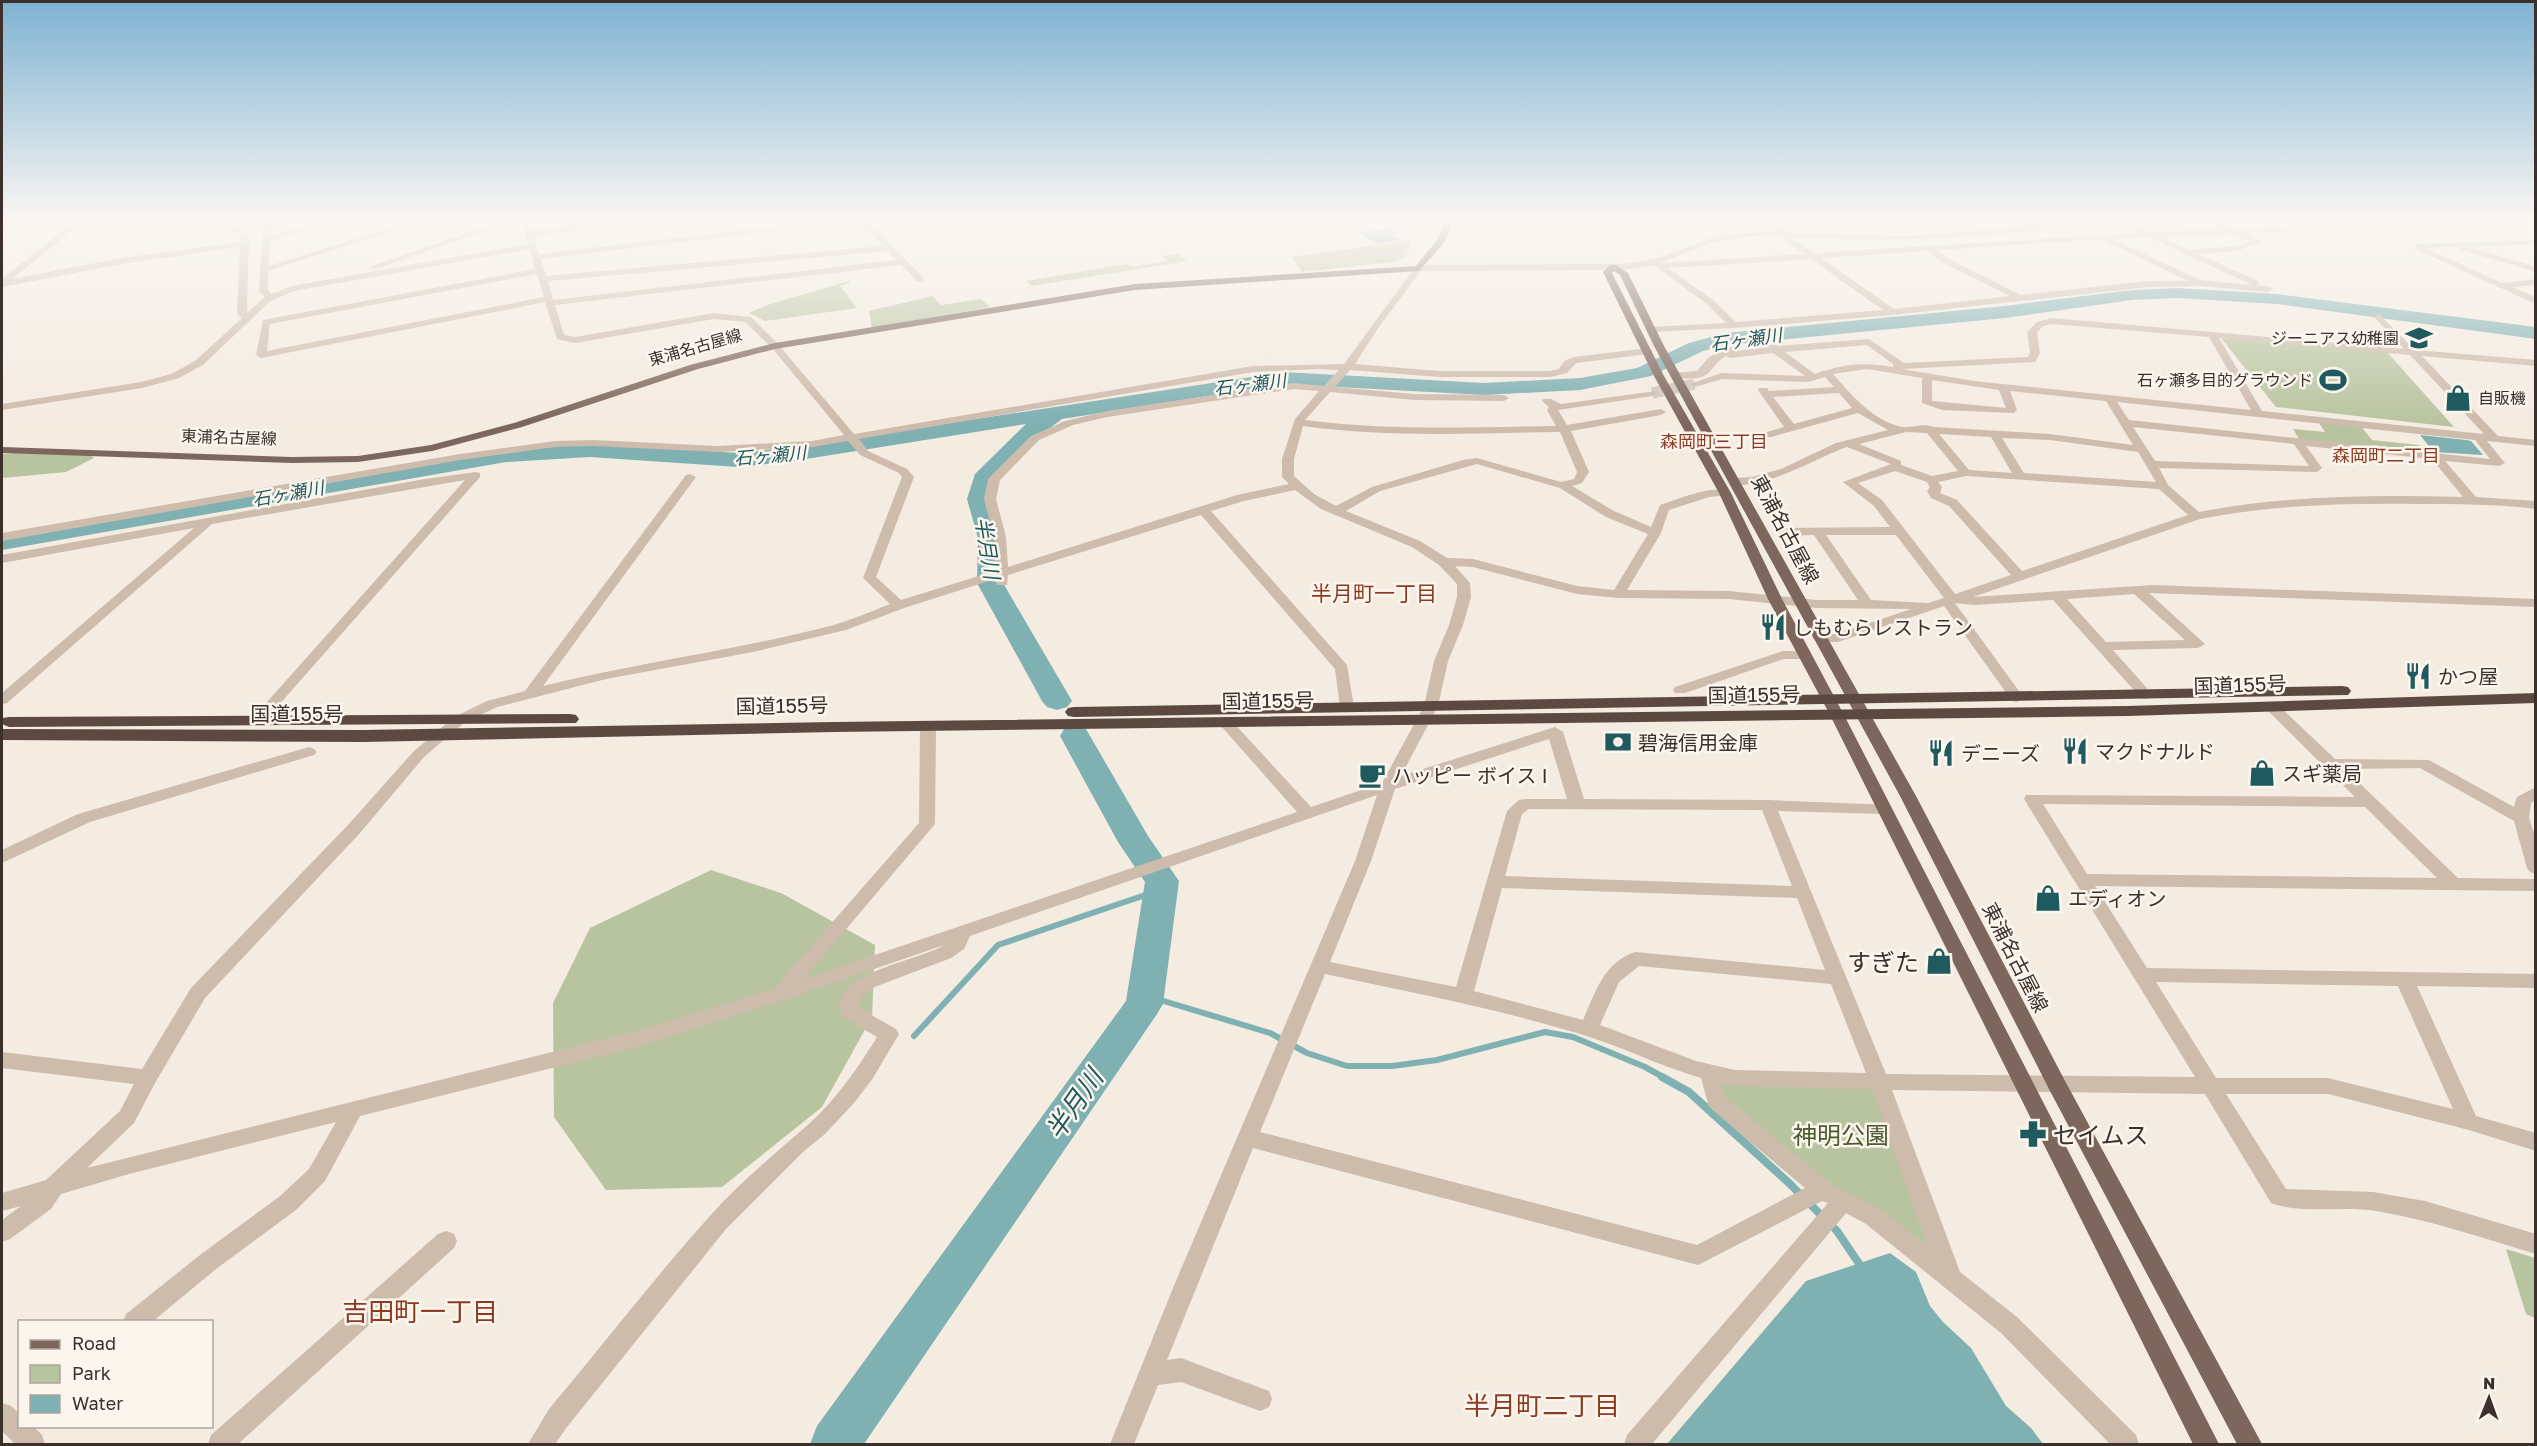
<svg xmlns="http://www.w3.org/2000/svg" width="2537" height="1446" viewBox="0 0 2537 1446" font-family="'Golos Text','Noto Sans JP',sans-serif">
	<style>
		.green { fill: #b8c4a0 }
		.water { fill: #7fb0b2 }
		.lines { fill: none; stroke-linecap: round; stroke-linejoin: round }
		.stream-far1 { stroke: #7fb0b2; stroke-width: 6 }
		.stream { stroke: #7fb0b2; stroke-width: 8 }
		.river { fill: #7fb0b2; fill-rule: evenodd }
		.minor-tunnel { stroke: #cfc6bd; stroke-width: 11; stroke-dasharray: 11 5; stroke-linecap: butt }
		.minor { fill: #cdbbac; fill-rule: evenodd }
		.major { fill: #7d675c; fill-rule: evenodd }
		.highway { fill: #5c4a42; fill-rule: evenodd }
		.labels { text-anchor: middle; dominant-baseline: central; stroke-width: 5; stroke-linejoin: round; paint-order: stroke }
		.far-poi-label { font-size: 16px; fill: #3b302b; stroke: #fbf5ee; text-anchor: end }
		.far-street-label { font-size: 16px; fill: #3b302b; stroke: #fbf5ee }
		.far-water-label { font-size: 18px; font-style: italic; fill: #1f5a5e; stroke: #fbf5ee }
		.far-neighbourhood-label { font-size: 18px; fill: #8c3b22; stroke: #fbf5ee }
		.street-label { font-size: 20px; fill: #3b302b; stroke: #fbf5ee }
		.poi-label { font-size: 20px; fill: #3b302b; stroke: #fbf5ee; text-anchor: start }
		.water-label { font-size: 21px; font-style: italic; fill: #1f5a5e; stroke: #fbf5ee }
		.neighbourhood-label { font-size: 21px; fill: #8c3b22; stroke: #fbf5ee }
		.near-poi-label { font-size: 24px; fill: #3b302b; stroke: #fbf5ee; text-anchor: end }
		.near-park-label { font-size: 24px; fill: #4a5a2e; stroke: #fbf5ee }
		.near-water-label { font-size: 26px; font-style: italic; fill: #1f5a5e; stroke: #fbf5ee }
		.near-neighbourhood-label { font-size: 26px; fill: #8c3b22; stroke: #fbf5ee }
	</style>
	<rect width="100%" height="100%" fill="#f4ebe1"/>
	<!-- green -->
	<g class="green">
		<polygon points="1412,240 1406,257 1393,262 1302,272 1291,257"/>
		<polygon points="1178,254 1187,261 1032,286 1026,281 1127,264 1132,267 1168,261 1162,256"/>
		<polygon points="849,281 851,282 840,286 857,308 765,321 749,313 767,305"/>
		<polygon points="933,296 941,305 981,299 990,307 872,328 869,311"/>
		<polygon points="2221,338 2387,352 2454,427 2276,407"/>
		<polygon points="2317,420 2359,424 2372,440 2419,445 2425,452 2299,439 2293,429 2325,432"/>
		<polygon points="70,449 87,452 94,458 66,472 2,478 2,454"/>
		<polygon points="711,870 781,893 875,945 872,1017 822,1107 722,1187 606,1190 554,1117 553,1003 590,928"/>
		<polygon points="1710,1074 1879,1081 1952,1281 1716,1101"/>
		<polygon points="2506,1249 2535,1258 2535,1318 2526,1314"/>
	</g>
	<!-- water -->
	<g class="water">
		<polygon points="1384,229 1393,230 1397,234 1394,235 1402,240 1377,244 1359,233"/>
		<polygon points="2420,435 2466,440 2471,441 2483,455 2434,452"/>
		<polygon points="1890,1253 1916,1272 1930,1306 1943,1322 1971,1348 2006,1406 2031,1428 2043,1444 1667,1444 1806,1281"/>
	</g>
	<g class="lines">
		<!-- stream-far1 -->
		<g class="stream-far1">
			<polyline points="1147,996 1270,1033 1307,1053 1347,1066 1392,1066 1437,1060 1545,1032 1573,1037 1645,1067 1665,1078"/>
			<polyline points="914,1036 998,945 1160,890"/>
		</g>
		<!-- stream -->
		<polyline class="stream" points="1662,1077 1689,1092 1790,1184 1837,1231 1862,1268"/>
		<!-- river -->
		<g class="river">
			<polygon points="2177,288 2277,294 2536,327 2536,339 2277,304 2177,298 2132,300 2005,318 1727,345 1703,351 1651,376 1580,390 1484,395 1283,384 1062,419 1043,433 994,480 991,499 1002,538 1003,583 1072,701 1067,707 1057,710 1047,707 1042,701 977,583 978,538 967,499 975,474 1026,424 787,462 738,467 590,457 506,462 2,550 2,536 506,448 590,443 738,453 787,448 1283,372 1484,383 1580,378 1637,368 1689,343 1726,333 2005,306 2132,290"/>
			<polygon points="1075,727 1086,729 1090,736 1148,836 1179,881 1163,1004 1157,1014 864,1444 810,1444 817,1426 1126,1001 1145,882 1118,842 1060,736 1064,729"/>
		</g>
		<!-- minor-tunnel -->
		<polyline class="minor-tunnel" points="1652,393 1695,384"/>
		<!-- minor -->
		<g class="minor">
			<polygon points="32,220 49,220 2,229 2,225"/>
			<path d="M76 220H85L12 279 121 258 241 242 240 236 215 220C227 220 242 227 249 237L247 313 265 297 259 292 263 220H271L270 236 325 220H337L270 241 269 266 415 220H427L268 271V291L272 294 292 286 528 244 521 220H529L532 231 624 220H646L642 222 534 236 539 254 830 220H852L848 222 541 259 546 276 883 246 858 220H866L923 277V281H917L901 265 555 305 564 335 575 337 714 313 751 317 778 344 854 434 1253 366 1344 364 1416 266 1419 265 1624 264 1658 258 1719 235 1775 231 1781 220H1789L1783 232 1904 236 2021 227 2047 220H2057C2039 235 2008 233 1985 235 1917 241 1859 240 1790 237L1814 253 2139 233 2116 220H2126L2150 232 2225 229 2215 224 2171 222 2167 220H2217L2237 229 2446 220H2501L2497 222 2247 233 2261 241 2238 251 2198 254 2258 281 2259 283 2257 285 2271 287 2272 289 2268 292 2202 286 2148 287 1892 315 1734 328 1651 332 1648 331V327L1726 323 1707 304 1654 265 1624 270 1421 271 1378 328 1355 364 1439 371H1550L1559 369 1564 361 1574 357 1648 348 1653 351 1648 354 1576 363 1567 373 1550 377H1439L1350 370 1335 387 1414 394 1504 395 1509 398 1504 401 1414 400 1330 392 1305 420C1389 431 1473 427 1556 426L1547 410 1549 407 1542 401 1543 399H1551L1561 404 1656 391 1657 393 1652 396 1558 410 1567 425 1661 409 1666 412 1661 415 1571 431 1589 472 1582 483 1572 486 1614 511 1651 527 1660 505C1676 500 1718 482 1731 493L1729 495 1709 497 1669 510 1661 533 1627 590 1729 591 1817 600H1858L1814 535 1782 536 1776 532 1782 528 1890 527 1874 506 1843 482 1891 464 1847 447C1824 454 1750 498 1729 481L1735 478 1752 477 1781 469 1836 443 1888 430 1858 413 1771 437H1763V433L1784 427 1758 390 1759 388H1767L1769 391 1834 387 1825 377 1808 382 1722 379 1695 387 1690 384 1721 373 1805 376 1773 353 1730 358 1726 356C1715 362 1713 371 1704 376 1697 380 1677 379 1671 375L1672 373 1697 371 1709 357 1737 344 1742 347 1737 351 1767 347 1772 344 1778 346 1869 339 1904 363 2028 357 2030 353 2027 332 2037 322 2052 318 2404 349 2376 319 2374 317 2379 314 2415 350 2536 360V366L2422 356 2498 436 2536 440V446L2487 441 2505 463 2499 466 2445 461 2476 497 2536 501V509C2496 504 2456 504 2416 504 2343 503 2271 505 2200 519L1973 597 2153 585 2536 599V607L2149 593 2205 644 2198 648 2113 650 2153 695 2146 699 2141 698 2053 600 1974 605 1955 603 2024 698 2017 702 2012 701 1944 606 1838 642H1819L1812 638 1814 635 1837 634 1911 609 1817 608 1729 599 1618 598 1577 594 1473 567 1455 566 1470 583 1471 597 1463 625 1448 661 1438 706 1401 776 1555 727 1563 732 1584 799 1768 800 1890 805 1892 809 1890 813 1884 814 1778 811 1886 1074 2195 1077 2024 799 2026 795 2355 797 2266 709 2264 706 2266 703H2276L2335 759 2429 760 2514 807 2517 797 2536 787V800L2531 803 2529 818 2536 839V874L2530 872 2527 868 2514 821 2420 768 2345 769 2458 878 2536 879V891L2095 886 2147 968 2536 974V988L2417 986 2476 1116 2536 1133V1151L2469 1130 2328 1094H2226L2286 1189 2373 1192 2425 1201 2536 1234V1254C2483 1238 2430 1220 2376 1211 2341 1205 2305 1215 2271 1203L2205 1094 1892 1090 1960 1272 2017 1317 2136 1435 2139 1444H2110L2001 1333 1866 1224 1846 1213 1652 1444H1624L1627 1435 1828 1203 1822 1201 1698 1265 1253 1148 1167 1360 1181 1358 1269 1391 1272 1399 1269 1407 1260 1411 1181 1382 1158 1385 1134 1444H1110L1173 1288 1355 861 1377 795 970 936 964 949 951 958 872 988 861 997 859 1008 896 1029 899 1034 873 1078 854 1103 825 1134 804 1151 726 1229 567 1427 555 1444H528L549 1409C603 1345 654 1278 710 1216 740 1182 776 1153 810 1123 837 1098 858 1068 877 1037L843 1017C820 974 921 961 944 945L787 999 640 1046 360 1116 325 1181 296 1210 216 1269 152 1322H123L126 1314 200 1255 280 1196 309 1169 336 1122 129 1174 61 1194 51 1209 10 1239 2 1242V1220L21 1206 2 1211V1193L46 1180 120 1111 134 1084 2 1068V1052L142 1069 191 988 348 825 414 751 454 717 487 701 525 691 686 475 690 474 696 477 543 686C640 662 738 650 834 625 853 619 872 611 890 604L863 578 902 477 899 473 860 455 848 441 812 447 718 452 593 446 555 447 460 460 2 541V533L460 454 555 441 593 440 718 446 812 441 844 435 772 348 745 322 714 319 575 343 557 339 545 302 261 358 256 355 263 320 535 269 530 249 294 291 269 302 203 365 179 378 142 388 2 410V404L141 382 171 374 195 361 242 318 237 314 240 247 121 264 2 287V279ZM2235 234 2250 241 2237 246 2189 250 2160 237ZM1752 236H1779L1804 254 1660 263 1714 242ZM2148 237 2252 285 2200 280 2113 239ZM2101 239 2188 281H2148L2021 295 1947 258 1938 250ZM888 251 897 260 553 300 548 281ZM1928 251 1941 262 2010 296 1894 309 1821 258ZM1811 259 1883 310 1736 322 1713 300 1668 268ZM537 274 544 297 267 351 270 324ZM2052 324 2209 337 2251 410 1974 381 1902 369 2035 362 2040 353 2037 333 2043 326ZM2219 338 2410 355 2484 434 2262 411ZM1867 345 1893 364V367C1863 362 1843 364 1815 374L1785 352ZM1317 369 1339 370 1324 386 1294 383 1107 411 1065 421 1031 436 988 479 984 499 994 537 995 571 901 600 876 577 914 477 907 469 868 451 859 439 1253 372ZM1867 369 1922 378V403L1942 410 2014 413 2017 410 2010 391 2106 401 2133 445 2050 434 1933 427C1924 422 1908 430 1898 426 1870 418 1851 394 1833 374ZM1932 380 1999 390 2006 408 1932 401ZM1294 389 1319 391 1295 419 1282 459V477L1289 484 1237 495 1008 567 1006 537 996 499 1000 480 1039 440 1073 425 1107 417ZM1839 393 1852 408 1794 424 1773 397ZM2117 402 2475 440 2490 459 2129 420ZM1303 426C1389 438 1475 433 1560 432L1577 472 1574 479 1561 482 1477 458 1463 460 1372 487 1336 506 1314 494 1294 476V459ZM2133 427 2294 444 2309 466 2155 461ZM1906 432 1927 433 1958 471 1932 476 1901 465V461L1859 444ZM1939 434 1991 437 2012 473 1969 470ZM2002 438 2050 440 2138 452 2156 482 2024 473ZM2306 446 2432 459 2463 497C2375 495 2287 495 2199 512L2168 485 2159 468 2317 472 2322 468ZM1477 464 1560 488 1606 517 1648 534 1614 590 1577 586 1473 559 1447 558 1420 541 1346 511 1380 491ZM1895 471 1927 482 1930 487 1927 491 1931 498 1949 506 2011 575 1955 594 1882 500 1858 483ZM1966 476 2159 489 2188 515 2022 571 1957 500 1940 493 1942 487 1938 482ZM1295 490 1321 509 1412 547 1439 565 1457 584V597L1449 625 1434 661 1424 706 1382 783 1311 807 1231 720H1221L1218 723 1221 726 1297 812 804 979 935 824 936 726 933 723H923L920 726 919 823 774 989 640 1030 87 1168 134 1123 155 1083 205 998 360 833 424 757 464 723 497 707 606 679 753 652 846 630 904 608 995 579 997 585H1007L1008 575 1201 515 1335 669 1340 707 1347 711 1352 710 1354 707 1347 665 1211 511 1244 501ZM1826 535H1896L1944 598 1928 603 1871 600ZM2134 594 2185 640 2106 642 2067 599ZM1549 739 1567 799H1525L1519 800 1507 811 1456 987 1330 962 1371 861 1395 789ZM2043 804 2365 807 2437 878 2087 874ZM1529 809 1762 810 1792 886 1505 876 1522 814ZM1502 888 1797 898 1825 970 1635 952C1604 962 1595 993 1583 1020L1474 991ZM1639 966 1831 984 1866 1073 1735 1070 1696 1061 1600 1025 1619 982ZM1325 974C1410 992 1494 1008 1577 1033 1619 1045 1659 1066 1701 1078L1709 1107 1805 1188 1697 1245 1260 1132ZM2156 982 2398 986 2453 1109 2328 1078H2216ZM1722 1083 1735 1086 1872 1089 1928 1247 1882 1210 1830 1183 1725 1097Z"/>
			<polygon points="505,220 516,220 376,269 369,267"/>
			<polygon points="2536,240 2536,244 2469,247 2536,267 2536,272 2461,250 2460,247 2425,248 2502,283 2536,279 2536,285 2512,287 2536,297 2536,304 2413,248 2417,244"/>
			<polygon points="476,472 480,473 480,477 262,724 257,725 250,721 465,480 212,524 7,703 2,704 2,693 194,528 2,563 2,555 425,479"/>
			<polygon points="1783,651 1804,651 1811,655 1804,659 1784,659 1685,693 1675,693 1673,690 1675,687"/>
			<polygon points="309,747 314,749 317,752 314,755 90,822 2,863 2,850 78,814"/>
			<polygon points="446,1231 454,1234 457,1241 454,1248 238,1444 208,1444 211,1435 438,1234"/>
			<polygon points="2,1403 11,1406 20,1414 20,1426 33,1426 42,1435 45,1444 15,1444 2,1431"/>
		</g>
		<!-- major -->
		<g class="major">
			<polygon points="1446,220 1454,220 1444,243 1419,271 1135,290 775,349 698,369 522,427 432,451 358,462 292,463 2,453 2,447 292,457 358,456 431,445 514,423 690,365 775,343 1135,284 1416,266 1437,240"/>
			<polygon points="1610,265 1616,265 1628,273 1664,346 1916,796 2064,1079 2262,1444 2237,1444 2050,1091 1900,796 1654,346 1620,275 1614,271 1612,273 1664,376 1731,493 1782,599 1844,715 2219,1444 2193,1444 1830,715 1768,599 1719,493 1654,376 1603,272"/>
		</g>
		<!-- highway -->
		<g class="highway">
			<polygon points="2342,686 2348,687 2351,691 2348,695 1074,717 1068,716 1065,712 1068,708 1074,707"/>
			<polygon points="2536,693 2536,703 2127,716 834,732 363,742 2,740 2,729 363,730 834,722 2127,706"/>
			<polygon points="570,714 576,715 579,719 576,723 9,727 2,724 3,718 9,717"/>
		</g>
	</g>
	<!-- sky -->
	<linearGradient id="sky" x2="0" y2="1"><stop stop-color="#7eb2d2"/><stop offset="0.52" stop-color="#faf6f2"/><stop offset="1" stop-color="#faf6f2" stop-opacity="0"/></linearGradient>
	<rect width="2537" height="422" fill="url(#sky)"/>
	<!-- icons -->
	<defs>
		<symbol id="school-bare" viewBox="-9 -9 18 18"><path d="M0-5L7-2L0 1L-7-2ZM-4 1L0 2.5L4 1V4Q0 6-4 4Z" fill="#1f5a5e" stroke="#fbf5ee" stroke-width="2.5" paint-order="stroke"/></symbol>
		<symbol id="stadium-bare" viewBox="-9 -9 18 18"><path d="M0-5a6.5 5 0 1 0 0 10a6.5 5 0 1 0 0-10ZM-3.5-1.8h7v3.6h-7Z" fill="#1f5a5e" stroke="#fbf5ee" stroke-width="2.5" paint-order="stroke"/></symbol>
		<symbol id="shop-bare" viewBox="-9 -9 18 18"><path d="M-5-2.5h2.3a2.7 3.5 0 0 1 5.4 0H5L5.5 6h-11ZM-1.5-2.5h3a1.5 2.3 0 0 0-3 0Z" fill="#1f5a5e" stroke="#fbf5ee" stroke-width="2.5" paint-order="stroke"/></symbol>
		<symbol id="restaurant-bare" viewBox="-9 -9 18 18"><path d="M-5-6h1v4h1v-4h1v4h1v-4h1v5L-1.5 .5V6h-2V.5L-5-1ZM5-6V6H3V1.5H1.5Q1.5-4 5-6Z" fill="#1f5a5e" stroke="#fbf5ee" stroke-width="2.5" paint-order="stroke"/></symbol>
		<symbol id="bank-bare" viewBox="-9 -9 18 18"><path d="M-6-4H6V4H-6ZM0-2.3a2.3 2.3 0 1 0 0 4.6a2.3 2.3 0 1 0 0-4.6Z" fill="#1f5a5e" stroke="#fbf5ee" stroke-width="2.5" paint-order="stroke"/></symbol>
		<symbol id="cafe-bare" viewBox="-9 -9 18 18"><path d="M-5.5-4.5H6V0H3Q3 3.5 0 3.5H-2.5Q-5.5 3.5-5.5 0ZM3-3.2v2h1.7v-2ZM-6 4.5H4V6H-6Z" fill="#1f5a5e" stroke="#fbf5ee" stroke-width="2.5" paint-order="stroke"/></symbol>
		<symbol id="pharmacy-bare" viewBox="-9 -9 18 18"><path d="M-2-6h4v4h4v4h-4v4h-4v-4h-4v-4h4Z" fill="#1f5a5e" stroke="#fbf5ee" stroke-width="2.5" paint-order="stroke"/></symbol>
	</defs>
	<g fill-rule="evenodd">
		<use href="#school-bare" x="2400" y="319" width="38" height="38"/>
		<use href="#stadium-bare" x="2314" y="361" width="38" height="38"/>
		<use href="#shop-bare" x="2439" y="379" width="38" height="38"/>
		<use href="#restaurant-bare" x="1754" y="608" width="38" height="38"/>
		<use href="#restaurant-bare" x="2399" y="657" width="38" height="38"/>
		<use href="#bank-bare" x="1599" y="723" width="38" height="38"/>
		<use href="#restaurant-bare" x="2056" y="732" width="38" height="38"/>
		<use href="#restaurant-bare" x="1922" y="734" width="38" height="38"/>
		<use href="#shop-bare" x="2243" y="754" width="38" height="38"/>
		<use href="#cafe-bare" x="1353" y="756" width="38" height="38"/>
		<use href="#shop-bare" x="2029" y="879" width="38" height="38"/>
		<use href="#shop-bare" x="1920" y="942" width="38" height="38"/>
		<use href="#pharmacy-bare" x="2014" y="1115" width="38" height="38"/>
	</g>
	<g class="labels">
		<!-- far-poi labels -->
		<g class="far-poi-label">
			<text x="2399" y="338">ジーニアス幼稚園</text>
			<text x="2313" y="380">石ヶ瀬多目的グラウンド</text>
			<text x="2478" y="398" text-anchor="start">自販機</text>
		</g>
		<!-- far-street labels -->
		<g class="far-street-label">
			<text transform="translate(695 347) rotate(-16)">東浦名古屋線</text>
			<text transform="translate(229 437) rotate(2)">東浦名古屋線</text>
		</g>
		<!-- far-water labels -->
		<g class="far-water-label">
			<text transform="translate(1746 339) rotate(-8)">石ヶ瀬川</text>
			<text transform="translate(1250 384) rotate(-7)">石ヶ瀬川</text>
			<text transform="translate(770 455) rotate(-5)">石ヶ瀬川</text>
			<text transform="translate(288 493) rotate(-10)">石ヶ瀬川</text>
		</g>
		<!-- far-neighbourhood labels -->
		<g class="far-neighbourhood-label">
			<text x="1714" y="441">森岡町三丁目</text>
			<text x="2386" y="455">森岡町二丁目</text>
		</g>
		<!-- street labels -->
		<g class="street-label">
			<text transform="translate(1786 529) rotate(62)">東浦名古屋線</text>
			<text transform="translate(2240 684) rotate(-2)">国道155号</text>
			<text transform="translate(1754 694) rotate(-1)">国道155号</text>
			<text transform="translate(1268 700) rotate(-1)">国道155号</text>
			<text transform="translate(782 705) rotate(-1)">国道155号</text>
			<text x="297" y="713">国道155号</text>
			<text transform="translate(2016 957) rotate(63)">東浦名古屋線</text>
		</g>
		<!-- poi labels -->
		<g class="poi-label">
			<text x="1793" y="627">しもむらレストラン</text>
			<text x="2438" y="676">かつ屋</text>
			<text x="1638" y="742">碧海信用金庫</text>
			<text x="2095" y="751">マクドナルド</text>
			<text x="1961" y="753">デニーズ</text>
			<text x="2282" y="773">スギ薬局</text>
			<text x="1392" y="775">ハッピー ボイス I</text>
			<text x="2068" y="898">エディオン</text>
		</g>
		<!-- water labels -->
		<g class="water-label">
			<text transform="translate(988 548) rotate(81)">半月川</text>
		</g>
		<!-- neighbourhood labels -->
		<g class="neighbourhood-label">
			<text x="1374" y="593">半月町一丁目</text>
		</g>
		<!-- near-poi labels -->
		<g class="near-poi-label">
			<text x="1919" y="961">すぎた</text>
			<text x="2053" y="1134" text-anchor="start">セイムス</text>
		</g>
		<!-- near-park labels -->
		<g class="near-park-label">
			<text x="1841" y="1134">神明公園</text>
		</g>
		<!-- near-water labels -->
		<g class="near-water-label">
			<text transform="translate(1074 1104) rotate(-55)">半月川</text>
		</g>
		<!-- near-neighbourhood labels -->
		<g class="near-neighbourhood-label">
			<text x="420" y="1311">吉田町一丁目</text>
			<text x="1542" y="1405">半月町二丁目</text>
		</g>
	</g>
	<!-- border -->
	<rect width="2537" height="1446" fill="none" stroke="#3b302b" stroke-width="6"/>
	<!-- legend -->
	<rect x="18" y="1320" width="195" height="108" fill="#fbf5ee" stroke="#aea6a0" stroke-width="1.5"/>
	<rect x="30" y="1340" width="30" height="9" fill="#7d675c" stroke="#aea6a0" stroke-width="1.5"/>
	<text x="72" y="1350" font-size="18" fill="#3b302b">Road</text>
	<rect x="30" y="1365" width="30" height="18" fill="#b8c4a0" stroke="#aea6a0" stroke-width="1.5"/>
	<text x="72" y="1380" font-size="18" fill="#3b302b">Park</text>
	<rect x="30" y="1395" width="30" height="18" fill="#7fb0b2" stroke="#aea6a0" stroke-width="1.5"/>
	<text x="72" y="1410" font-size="18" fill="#3b302b">Water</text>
	<!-- north arrow -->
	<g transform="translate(2489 1398) rotate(1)" stroke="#fbf5ee" stroke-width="4.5" paint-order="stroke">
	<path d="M0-4.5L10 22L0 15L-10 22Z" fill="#3b302b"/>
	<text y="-9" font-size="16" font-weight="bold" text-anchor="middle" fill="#3b302b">N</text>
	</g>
</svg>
